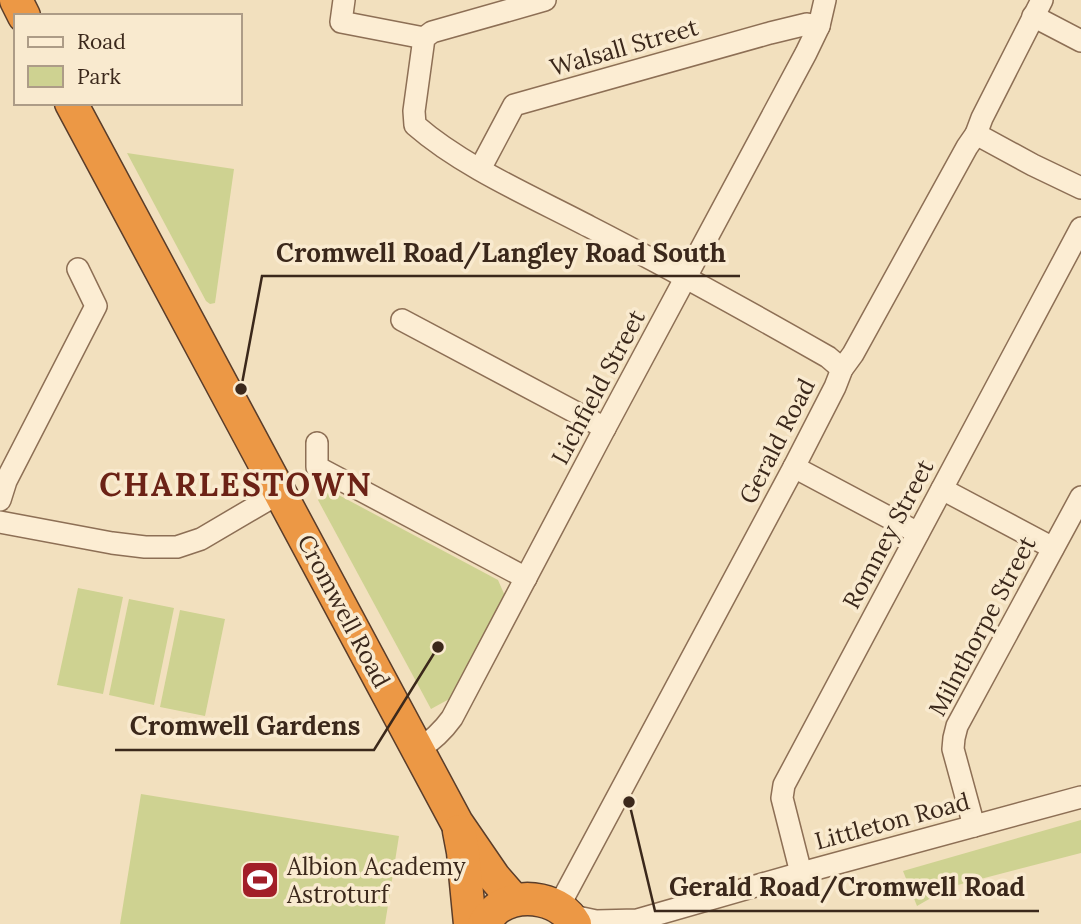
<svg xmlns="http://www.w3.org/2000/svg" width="1081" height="924" viewBox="0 0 1081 924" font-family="Lora,serif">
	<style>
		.green { fill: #ced291 }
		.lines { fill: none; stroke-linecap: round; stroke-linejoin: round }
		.minor-casing { stroke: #8d6f55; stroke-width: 24 }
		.highway-casing { stroke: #5a3d2a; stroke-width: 35 }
		.minor { stroke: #fcedd3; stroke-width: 21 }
		.highway { stroke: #ec9845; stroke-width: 32 }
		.labels { text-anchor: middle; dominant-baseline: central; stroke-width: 7; stroke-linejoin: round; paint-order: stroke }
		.street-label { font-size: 24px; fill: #3b281b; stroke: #f9eacf }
		.poi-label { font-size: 24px; fill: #3b281b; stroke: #f9eacf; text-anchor: start }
		.district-label { font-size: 32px; font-weight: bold; letter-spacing: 2px; fill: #6c2216; stroke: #f9eacf }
		.leader { fill: none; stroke: #3b281b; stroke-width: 2.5 }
		.callout-dot { fill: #3b281b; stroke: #f9eacf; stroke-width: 2.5 }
		.callout-label { font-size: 26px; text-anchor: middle; font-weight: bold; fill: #3b281b; stroke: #f9eacf; stroke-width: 7; stroke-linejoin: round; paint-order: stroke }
	</style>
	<rect width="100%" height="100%" fill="#f2e0be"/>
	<!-- green -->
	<g class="green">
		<polygon points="127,153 234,169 215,303 210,304 206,301"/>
		<polygon points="333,492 498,580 505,596 451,698 431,709 318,500 325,493"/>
		<polygon points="78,588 123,597 103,694 57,685"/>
		<polygon points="129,599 174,608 154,705 109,695"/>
		<polygon points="180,610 225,619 205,716 160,707"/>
		<polygon points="141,794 399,836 385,924 120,924"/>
		<polygon points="1081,820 1081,853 950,887 917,906 903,871"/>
	</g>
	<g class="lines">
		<defs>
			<g id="minor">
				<polyline points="344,0 341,22 424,38"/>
				<path d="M545 0 432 32 424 38 414 111 415 125C463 167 533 197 590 227 670 268 749 312 828 357L842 369"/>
				<polyline points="1033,16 1081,41"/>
				<polyline points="976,134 1033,165 1081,188"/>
				<polyline points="480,169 514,105 770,33 807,24 819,26"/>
				<polyline points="402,320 605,428"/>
				<polyline points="317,443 317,467 526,578"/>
				<polyline points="794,467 918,533"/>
				<polyline points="942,489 1053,548"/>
				<polyline points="0,500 6,481 96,306 78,269"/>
				<polyline points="0,522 112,543 145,547 177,547 201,539 281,492"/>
				<path d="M418 750C432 741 442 732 452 718L605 428 806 53 819 26 825 0"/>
				<polyline points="974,826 953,749 954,738 957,726 1081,497"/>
				<polyline points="801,873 782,798 784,785 1081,228"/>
				<polyline points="559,906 794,467 835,387 842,369 853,354 967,147 976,134 982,118 1042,0"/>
				<polyline points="568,915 596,921 637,920 801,873 1081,797"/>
			</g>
			<g id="highway">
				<polyline points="16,0 24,16"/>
				<polyline points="71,103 457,823 494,877 514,900"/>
				<polyline points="459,831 463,852 470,924"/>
				<path d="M484 924C488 918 493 911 499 907 524 892 560 899 575 924"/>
			</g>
		</defs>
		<!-- minor casing -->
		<use href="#minor" class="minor-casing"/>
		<!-- highway casing -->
		<use href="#highway" class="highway-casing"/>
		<!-- minor -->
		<use href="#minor" class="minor"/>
		<!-- highway -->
		<use href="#highway" class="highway"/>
	</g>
	<!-- icons -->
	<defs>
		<symbol id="stadium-square" viewBox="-11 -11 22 22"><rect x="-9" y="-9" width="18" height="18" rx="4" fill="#a21e28" stroke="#f9eacf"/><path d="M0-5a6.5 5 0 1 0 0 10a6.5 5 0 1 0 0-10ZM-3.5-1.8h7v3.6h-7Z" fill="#fff"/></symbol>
	</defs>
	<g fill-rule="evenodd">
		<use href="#stadium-square" x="238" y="858" width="44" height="44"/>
	</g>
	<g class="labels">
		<!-- street labels -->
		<g class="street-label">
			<text transform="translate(624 47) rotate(-16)">Walsall Street</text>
			<text transform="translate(598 387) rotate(-62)">Lichfield Street</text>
			<text transform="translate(777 441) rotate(-63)">Gerald Road</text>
			<text transform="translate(888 534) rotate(-62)">Romney Street</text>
			<text transform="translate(344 611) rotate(62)">Cromwell Road</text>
			<text transform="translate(982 626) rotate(-62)">Milnthorpe Street</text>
			<text transform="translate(892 821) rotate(-15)">Littleton Road</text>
		</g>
		<!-- poi labels -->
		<g class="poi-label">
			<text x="287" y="866">Albion Academy<tspan x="287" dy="28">Astroturf</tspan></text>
		</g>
		<!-- district labels -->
		<g class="district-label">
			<text x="236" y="484">CHARLESTOWN</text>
		</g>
	</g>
	<!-- callouts -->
	<path class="leader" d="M241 389L262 276H740M438 647L374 750H115M629 802L655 911H1039"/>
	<g class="callout-dot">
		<circle cx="241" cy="389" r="7"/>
		<circle cx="438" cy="647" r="7"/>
		<circle cx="629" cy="802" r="7"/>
	</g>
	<g class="callout-label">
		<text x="501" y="262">Cromwell Road/Langley Road South</text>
		<text x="245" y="735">Cromwell Gardens</text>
		<text x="847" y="896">Gerald Road/Cromwell Road</text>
	</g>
	<!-- legend -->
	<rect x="14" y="14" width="228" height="91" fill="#f9eacf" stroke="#ad9c87" stroke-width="2"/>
	<rect x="28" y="37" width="35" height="10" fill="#fcedd3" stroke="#ad9c87" stroke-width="2"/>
	<text x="77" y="49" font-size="21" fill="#3b281b">Road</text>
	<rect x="28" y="66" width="35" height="21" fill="#ced291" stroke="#ad9c87" stroke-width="2"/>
	<text x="77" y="84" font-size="21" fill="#3b281b">Park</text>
</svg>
